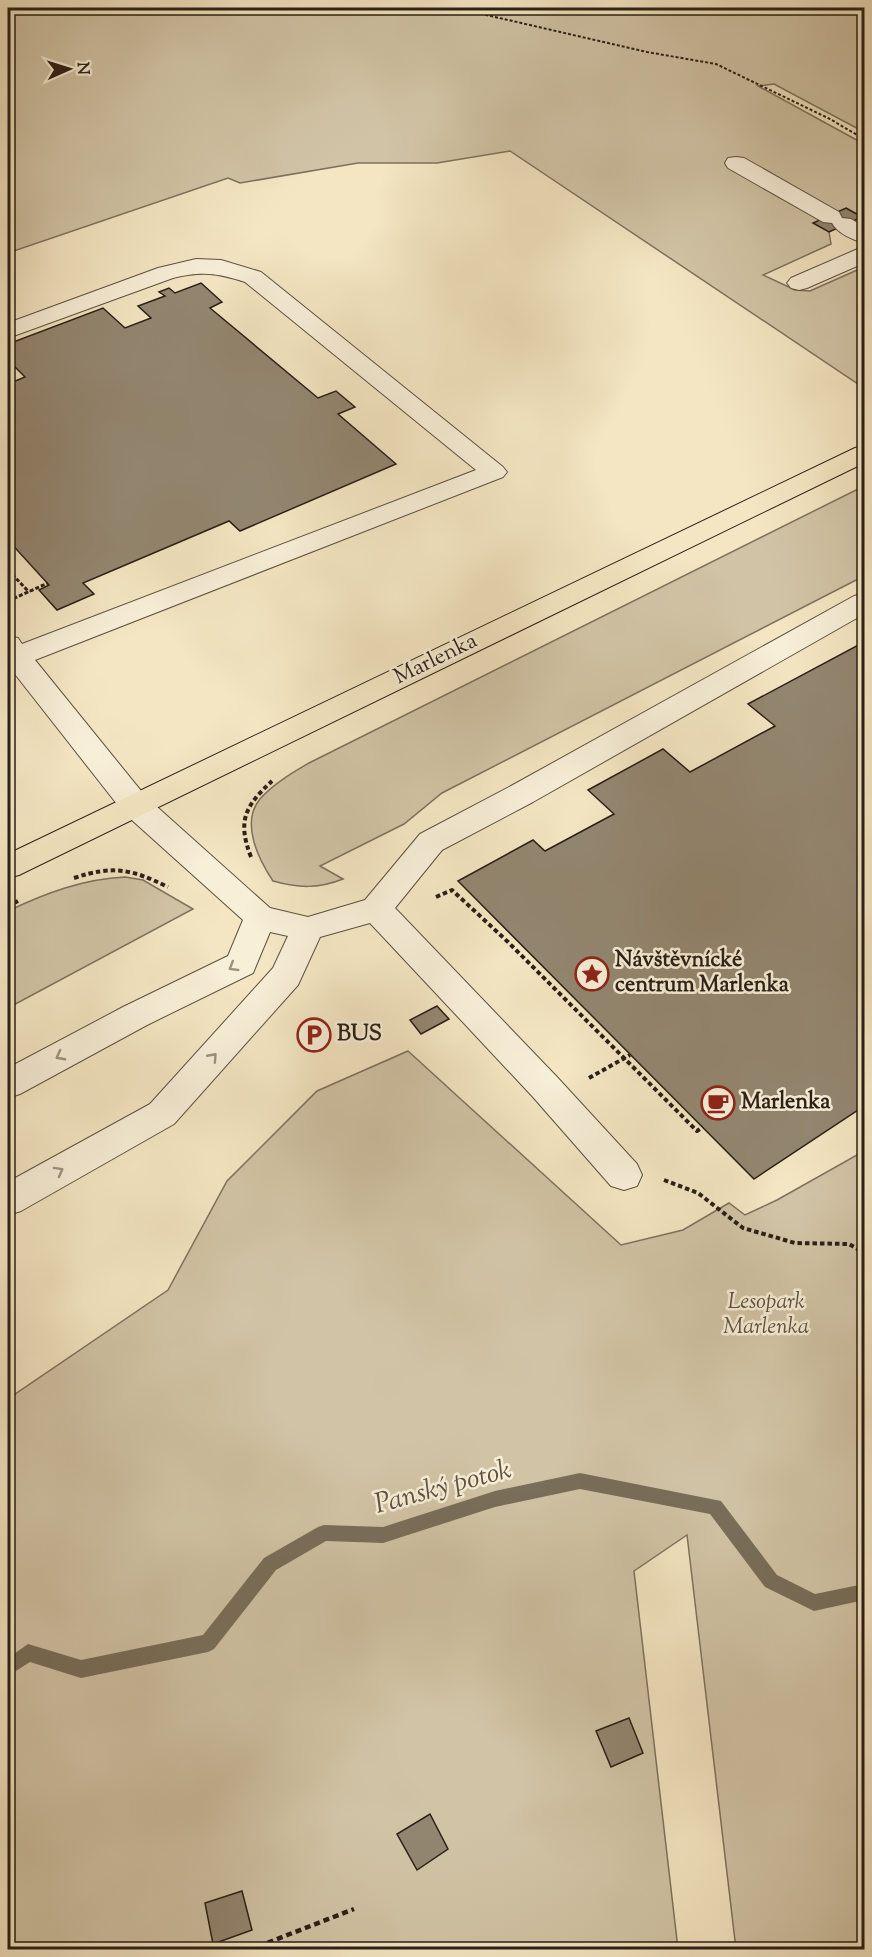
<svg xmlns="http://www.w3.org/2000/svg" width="872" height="1957" viewBox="0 0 872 1957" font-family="'Sorts Mill Goudy',serif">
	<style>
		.green { fill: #d1c4a6; stroke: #7d725e; stroke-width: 1.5 }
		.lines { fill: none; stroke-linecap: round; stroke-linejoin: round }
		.stream { fill: #796e5a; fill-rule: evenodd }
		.building { fill: #938670; stroke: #291f16; stroke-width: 1.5 }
		.minor-casing { stroke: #5c5141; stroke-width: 2 }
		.major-casing { stroke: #291f16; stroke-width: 2 }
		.path-far3 { stroke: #291f16; stroke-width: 2; stroke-dasharray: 3 2; stroke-linecap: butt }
		.path-far2 { stroke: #291f16; stroke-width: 3; stroke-dasharray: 4 2; stroke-linecap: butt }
		.path-far1 { stroke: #291f16; stroke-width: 4; stroke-dasharray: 4.5 3; stroke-linecap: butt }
		.path { stroke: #291f16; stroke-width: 4.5; stroke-dasharray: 6 4; stroke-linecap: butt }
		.minor { fill: #f8efd8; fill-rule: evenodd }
		.major { fill: #f4e6c3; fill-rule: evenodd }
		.oneway { stroke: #9b9181 }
		.labels { text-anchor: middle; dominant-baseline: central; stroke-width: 5; stroke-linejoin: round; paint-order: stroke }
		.street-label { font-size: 22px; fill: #291f16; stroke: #f8efd8 }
		.poi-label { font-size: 22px; font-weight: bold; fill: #291f16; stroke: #f8efd8; text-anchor: start }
		.park-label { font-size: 22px; font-style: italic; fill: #5b5141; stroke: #f8efd8 }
		.near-water-label { font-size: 28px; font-style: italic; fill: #5f5344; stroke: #f8efd8 }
	</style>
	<rect width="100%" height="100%" fill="#f4e6c3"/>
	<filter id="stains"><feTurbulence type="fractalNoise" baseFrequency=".00333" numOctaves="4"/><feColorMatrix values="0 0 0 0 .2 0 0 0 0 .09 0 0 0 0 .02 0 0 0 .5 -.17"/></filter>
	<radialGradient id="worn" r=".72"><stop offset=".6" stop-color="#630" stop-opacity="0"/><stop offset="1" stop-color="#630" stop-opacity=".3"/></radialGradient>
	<!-- green -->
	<g class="green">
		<polygon points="8,8 864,8 864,132 774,84 758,86 864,144 864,230 848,221 829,232 831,244 763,275 795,290 810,291 864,267 864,388 510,151 437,163 358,163 240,183 228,178 8,253"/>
		<path d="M864 486V576L442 793 404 824 320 866 343 879C318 889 298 888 273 881 259 860 240 823 260 799 273 784 292 773 309 763Z"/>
		<path d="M125 877 143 880 193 909 8 1008V911C46 893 83 879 125 877Z"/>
		<polygon points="408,1051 621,1245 683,1230 729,1203 745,1215 777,1200 864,1151 864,1949 736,1949 687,1535 634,1571 678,1949 8,1950 8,1399 168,1290 227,1181 317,1091"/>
	</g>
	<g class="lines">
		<!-- stream -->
		<polygon class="stream" points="580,1473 721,1501 777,1575 815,1594 864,1584 864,1600 814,1611 765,1587 710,1514 580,1489 495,1507 383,1543 326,1541 276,1570 214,1649 208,1652 81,1678 30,1662 8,1676 8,1658 28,1644 81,1660 203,1635 264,1558 318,1527 324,1525 383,1527 495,1491"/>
	</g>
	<!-- building -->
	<g class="building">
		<polygon points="846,208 862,217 829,232 813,223"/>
		<polygon points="201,283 222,302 210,308 318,398 336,391 355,407 338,414 396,464 240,531 229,521 83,583 94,594 57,610 39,590 49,585 8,540 8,384 25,377 8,360 8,344 103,308 125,328 151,318 138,306 165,296 159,292 169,288 175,293"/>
		<polygon points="864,642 864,1106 754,1179 458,881 533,840 545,851 614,814 588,790 663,749 690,772 775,726 748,704"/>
		<polygon points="437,1006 449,1019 421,1034 410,1020"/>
		<polygon points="629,1718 643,1753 611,1767 596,1731"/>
		<polygon points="430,1814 448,1849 417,1870 397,1834"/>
		<polygon points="242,1891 252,1930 213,1944 205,1903"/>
	</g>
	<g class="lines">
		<defs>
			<g id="minor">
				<path d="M736 157 744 158 839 212 842 218 851 219 864 227V243C853 240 837 233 832 223L823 222 728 168 725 163 728 158Z"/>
				<polygon points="860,248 864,249 864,263 807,288 799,290 791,288 787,283 791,278"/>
				<path d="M196 259 221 260 261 272 503 467 507 472 503 477 35 660 146 797 270 908 308 917 365 900 420 834 511 786 854 596 864 593V614L533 802 442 850 395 908 557 1077 637 1164 642 1175 637 1186 624 1190 611 1186 533 1097 370 923 320 937 298 985 174 1124 21 1211 8 1215V1182L150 1104 273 968 288 936 270 932 253 973 147 1025 20 1094 8 1098V1068L123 1007 228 956 243 920 124 813 11 669H8V636L18 638 22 644 476 470 245 282C217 273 202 271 173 278L8 338V323L158 268Z"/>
			</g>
			<polygon id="major" points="864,445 864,463 19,875 8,878 8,854 855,448"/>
		</defs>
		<!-- minor casing -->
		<use href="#minor" class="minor-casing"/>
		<!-- major casing -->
		<use href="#major" class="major-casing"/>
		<!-- path-far3 -->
		<polyline class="path-far3" points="456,8 647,52 716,64 830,119 864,139"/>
		<!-- path-far2 -->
		<g class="path-far2">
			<polyline points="8,570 29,592"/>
			<polyline points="8,601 48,583"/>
		</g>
		<!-- path-far1 -->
		<g class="path-far1">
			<path d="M251 857C237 821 245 806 272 781"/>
			<path d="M74 878C114 865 131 869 168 887"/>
			<polyline points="436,897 452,890 508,942 697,1131 703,1127"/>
			<polyline points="8,906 18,901"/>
			<polyline points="589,1078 630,1055"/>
			<polyline points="664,1180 698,1193 743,1228 795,1243 849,1244 864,1253"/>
		</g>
		<!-- path -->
		<polyline class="path" points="249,1950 354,1909"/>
		<!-- minor -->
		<use href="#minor" class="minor"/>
		<!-- major -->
		<use href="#major" class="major"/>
	</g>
	<!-- one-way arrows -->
	<defs><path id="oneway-chevron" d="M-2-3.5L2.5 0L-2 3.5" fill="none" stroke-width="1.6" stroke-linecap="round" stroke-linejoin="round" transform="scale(1.5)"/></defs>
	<g class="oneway">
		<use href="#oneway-chevron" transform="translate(233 967) rotate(149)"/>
		<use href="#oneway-chevron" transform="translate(60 1056) rotate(152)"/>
		<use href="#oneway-chevron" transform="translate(213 1057) rotate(-48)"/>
		<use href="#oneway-chevron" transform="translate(59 1171) rotate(-29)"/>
	</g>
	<!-- icons -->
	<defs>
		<symbol id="sight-ring" viewBox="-11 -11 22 22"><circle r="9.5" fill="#f8efd8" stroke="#8f2418" stroke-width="1.5"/><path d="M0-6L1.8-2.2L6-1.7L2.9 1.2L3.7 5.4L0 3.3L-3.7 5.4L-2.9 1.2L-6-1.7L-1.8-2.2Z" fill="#8f2418"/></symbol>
		<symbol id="parking-ring" viewBox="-11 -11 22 22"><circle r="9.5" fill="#f8efd8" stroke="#8f2418" stroke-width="1.5"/><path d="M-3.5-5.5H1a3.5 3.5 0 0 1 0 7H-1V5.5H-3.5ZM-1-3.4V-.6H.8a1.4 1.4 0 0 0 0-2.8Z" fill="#8f2418"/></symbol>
		<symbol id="cafe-ring" viewBox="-11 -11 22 22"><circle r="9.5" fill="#f8efd8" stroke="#8f2418" stroke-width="1.5"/><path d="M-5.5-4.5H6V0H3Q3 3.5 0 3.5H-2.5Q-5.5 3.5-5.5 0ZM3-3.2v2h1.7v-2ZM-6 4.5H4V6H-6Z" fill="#8f2418"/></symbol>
	</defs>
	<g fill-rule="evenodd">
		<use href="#sight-ring" x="573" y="955" width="38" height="38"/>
		<use href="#parking-ring" x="295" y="1016" width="38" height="38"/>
		<use href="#cafe-ring" x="699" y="1084" width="38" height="38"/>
	</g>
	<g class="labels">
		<!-- street labels -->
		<g class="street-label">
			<text transform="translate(436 660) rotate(-26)">Marlenka</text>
		</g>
		<!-- poi labels -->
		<g class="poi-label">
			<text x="615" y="961">Návštěvnícké<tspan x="615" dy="25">centrum Marlenka</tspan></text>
			<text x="337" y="1035">BUS</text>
			<text x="741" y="1103">Marlenka</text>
		</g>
		<!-- park labels -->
		<g class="park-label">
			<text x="766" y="1303">Lesopark<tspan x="766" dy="25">Marlenka</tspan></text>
		</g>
		<!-- near-water labels -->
		<g class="near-water-label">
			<text transform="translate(443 1488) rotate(-15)">Panský potok</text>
		</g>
	</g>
	<!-- margin -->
	<rect width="872" height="1957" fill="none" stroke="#f4e6c3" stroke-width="30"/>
	<rect x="9" y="9" width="854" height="1939" fill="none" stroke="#291f16" stroke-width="3"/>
	<rect x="15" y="15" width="842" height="1927" fill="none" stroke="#291f16" stroke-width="1.5"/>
	<!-- north arrow -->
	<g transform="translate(69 69) rotate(87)" stroke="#f8efd8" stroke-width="4.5" paint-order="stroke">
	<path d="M0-4.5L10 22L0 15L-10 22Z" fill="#291f16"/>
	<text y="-9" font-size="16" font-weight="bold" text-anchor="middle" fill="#291f16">N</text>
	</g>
	<rect width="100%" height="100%" filter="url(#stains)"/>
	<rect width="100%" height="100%" fill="url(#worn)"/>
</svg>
